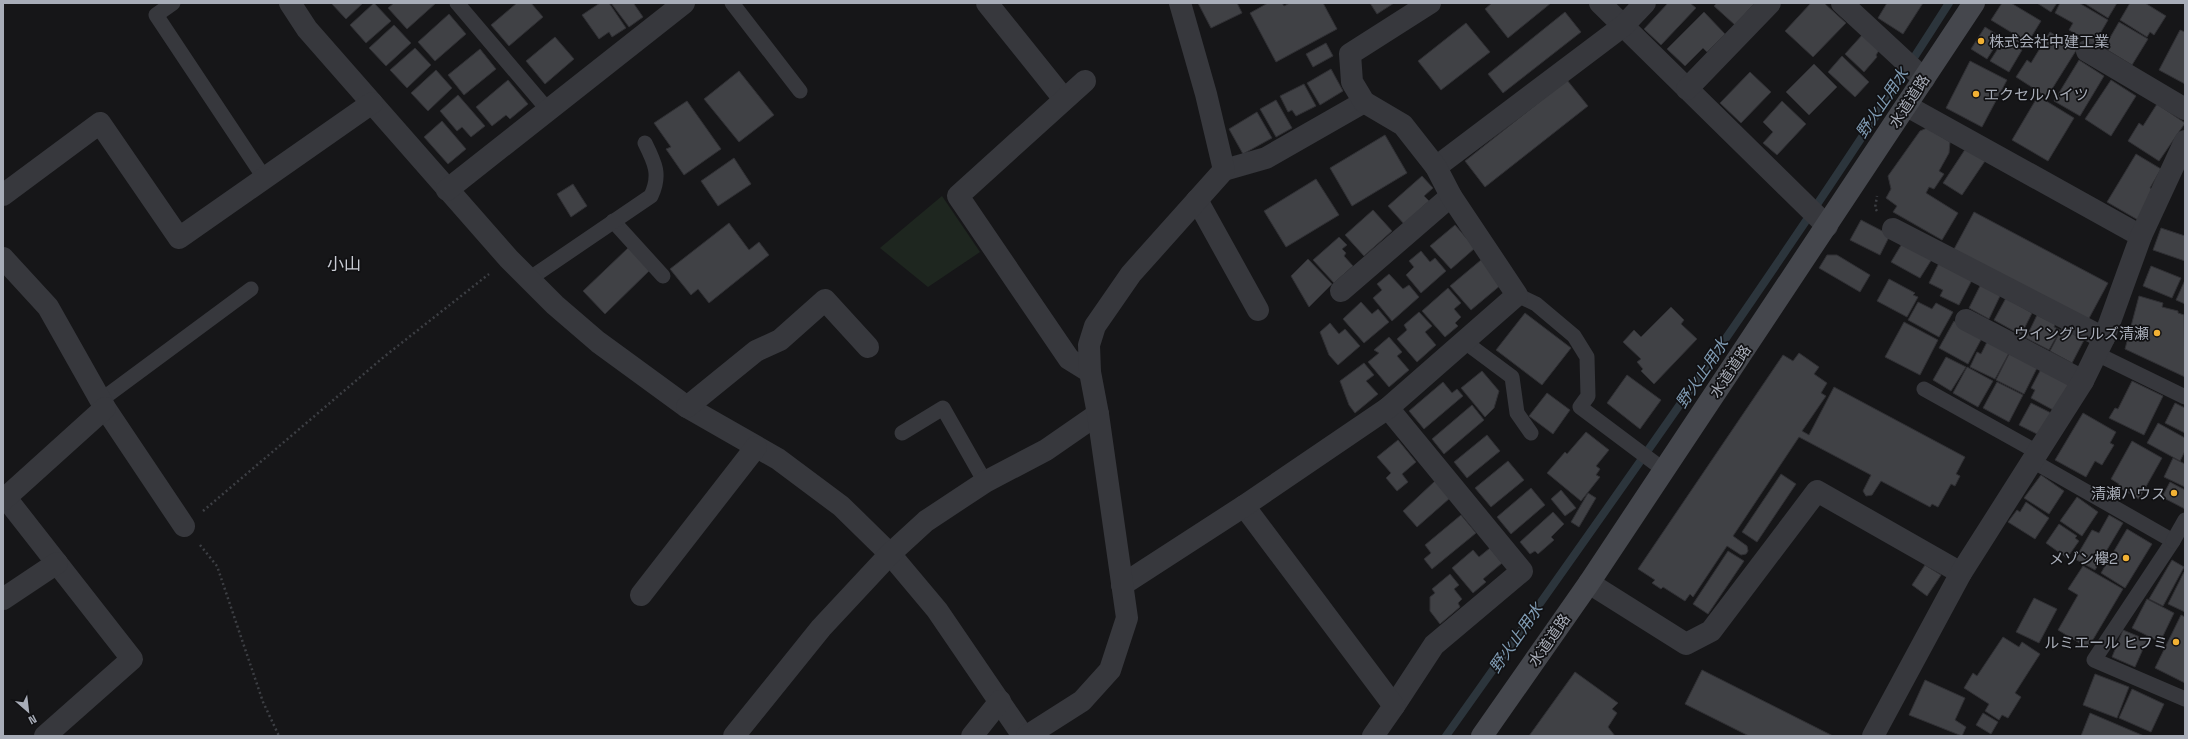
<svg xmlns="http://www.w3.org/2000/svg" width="2188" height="739" viewBox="0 0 2188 739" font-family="'Space Grotesk','Noto Sans JP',sans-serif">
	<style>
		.green { fill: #1e261f }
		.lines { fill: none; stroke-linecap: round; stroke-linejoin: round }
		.stream { stroke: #2c353c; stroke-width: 8 }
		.building { fill: #404145; stroke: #303034 }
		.path { stroke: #3d3f44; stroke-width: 2.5; stroke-dasharray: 2 3; stroke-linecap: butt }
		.lane { stroke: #37383d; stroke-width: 15 }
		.street { stroke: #37383d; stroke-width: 22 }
		.secondary { stroke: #45474d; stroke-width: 22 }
		.poi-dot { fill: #f2b134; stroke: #111113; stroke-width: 1.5 }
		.labels { text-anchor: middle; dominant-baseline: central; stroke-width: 3.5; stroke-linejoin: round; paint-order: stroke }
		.poi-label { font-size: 15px; fill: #a8adb8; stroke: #111113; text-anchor: end }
		.street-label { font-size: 15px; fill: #a8adb8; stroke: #111113 }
		.water-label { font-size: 16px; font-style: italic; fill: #7f9bb3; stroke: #111113 }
		.quarter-label { font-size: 17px; fill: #c9ccd4; stroke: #111113 }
	</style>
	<rect width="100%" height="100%" fill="#161618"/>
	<!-- green -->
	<polygon class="green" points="942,196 980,252 928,287 880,248"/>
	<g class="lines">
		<!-- stream -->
		<path class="stream" d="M1446 736C1617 495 1790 253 1949 3"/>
	</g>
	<!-- building -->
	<g class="building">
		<polygon points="331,3 363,3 346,19"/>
		<polygon points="374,3 391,21 366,43 350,25"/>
		<polygon points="394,3 436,3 407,29 388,8"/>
		<polygon points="517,3 531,3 543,17 509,46 491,25"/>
		<polygon points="600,3 609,3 626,28 612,37 609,32 599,39 582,15"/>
		<polygon points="611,3 636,3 634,4 643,17 629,27"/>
		<polygon points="1198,3 1237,3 1242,13 1211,28"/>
		<polygon points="1268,3 1282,3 1284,6 1290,3 1323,3 1337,29 1276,62 1250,13"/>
		<polygon points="1370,3 1394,3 1377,14"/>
		<polygon points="1492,3 1551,3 1508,38 1485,9"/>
		<polygon points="1668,3 1690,3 1696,8 1661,45 1644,29"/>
		<polygon points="1717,3 1753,3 1754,4 1735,25 1714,6"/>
		<polygon points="1811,3 1824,3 1846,23 1813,57 1785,31"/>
		<polygon points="1887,3 1923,3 1903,34 1878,18"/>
		<polygon points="2002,3 2011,3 2041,21 2025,47 2016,41 2019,37 1991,20"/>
		<polygon points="2037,3 2057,3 2051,12"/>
		<polygon points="2060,3 2079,3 2108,20 2094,44 2069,30 2073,23 2055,13"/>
		<polygon points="2084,3 2117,3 2108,18"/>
		<polygon points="2130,3 2145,3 2166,16 2154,35 2150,32 2147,37 2120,20"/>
		<polygon points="1565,12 1581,32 1503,93 1488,74"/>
		<polygon points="1704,12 1725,34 1707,52 1703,48 1685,66 1667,49"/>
		<polygon points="449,14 466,34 435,61 418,42"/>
		<polygon points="2119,22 2148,39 2132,65 2104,48"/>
		<polygon points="1466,23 1490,52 1441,90 1418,61"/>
		<polygon points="394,25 411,43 386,66 369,48"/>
		<polygon points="1985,27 2001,37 1987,59 1971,49"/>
		<polygon points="2180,30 2185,32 2185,84 2159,70"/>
		<polygon points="2050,32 2077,49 2047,97 2016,77 2027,60 2031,63"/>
		<polygon points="1863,34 1880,49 1876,55 1877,57 1864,72 1845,54"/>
		<polygon points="555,37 574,59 545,84 526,61"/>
		<polygon points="2004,39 2022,50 2009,72 1990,61"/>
		<polygon points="1326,43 1333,56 1313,67 1306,54"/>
		<polygon points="415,48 431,65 407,88 390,70"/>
		<polygon points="480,49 496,69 464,95 448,75"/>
		<polygon points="1842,56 1869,82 1855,97 1828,72"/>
		<polygon points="2079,60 2104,76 2080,116 2054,101"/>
		<polygon points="1970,61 2007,80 1982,127 1946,108"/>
		<polygon points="1814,64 1837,87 1809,115 1786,92"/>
		<polygon points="1331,69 1343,91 1320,105 1307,83"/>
		<polygon points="436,70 452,88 428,111 411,93"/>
		<polygon points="739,71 774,115 739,142 704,99"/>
		<polygon points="1750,72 1771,92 1741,123 1720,103"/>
		<polygon points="508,80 528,104 510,119 506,115 492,126 476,107"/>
		<polygon points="1567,80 1588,106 1485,187 1465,161"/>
		<polygon points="2111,80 2136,96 2111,136 2085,119"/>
		<polygon points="1304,84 1316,106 1296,116 1292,110 1288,112 1280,96"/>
		<polygon points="458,95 485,126 471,137 462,127 457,131 440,111"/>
		<polygon points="2038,96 2074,118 2048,161 2012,140"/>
		<polygon points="1276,100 1292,128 1276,137 1260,109"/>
		<polygon points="687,101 721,149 684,175 666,149 671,147 654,123"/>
		<polygon points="1782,101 1806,124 1777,155 1763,143 1773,132 1763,122"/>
		<polygon points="2157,104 2185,123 2159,161 2128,141 2139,123 2143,126"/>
		<polygon points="1257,112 1272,138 1243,154 1229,129"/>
		<polygon points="442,121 466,149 448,164 424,137"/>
		<polygon points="1927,128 1950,142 1949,153 1939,171 1944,174 1934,189 1929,187 1926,193 1958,213 1942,240 1893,212 1897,206 1886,198 1891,189 1888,176 1920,131"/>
		<polygon points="1385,135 1407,173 1352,206 1330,168"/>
		<polygon points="1966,148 1985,161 1962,195 1943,183"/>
		<polygon points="2136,154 2161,169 2150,188 2156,191 2138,220 2107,202"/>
		<polygon points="734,158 751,184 718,206 701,181"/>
		<polygon points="1422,176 1433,188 1424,196 1429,201 1404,224 1388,206"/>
		<polygon points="1316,179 1339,215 1286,247 1264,211"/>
		<polygon points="573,184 587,206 571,217 557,194"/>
		<polygon points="1373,210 1392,231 1364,256 1345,235"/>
		<polygon points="1974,212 2108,283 2087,322 1953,251"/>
		<polygon points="1861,220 1890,235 1880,255 1850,240"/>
		<polygon points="729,223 749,250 759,242 769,255 709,303 698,289 691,295 670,269"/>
		<polygon points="1455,225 1475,248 1451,269 1430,246"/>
		<polygon points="2161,228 2185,236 2185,261 2153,250"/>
		<polygon points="1339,237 1347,245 1342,249 1346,253 1344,256 1353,266 1334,283 1313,260"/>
		<polygon points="1903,242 1932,259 1920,278 1891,262"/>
		<polygon points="628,248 650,270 605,314 583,291"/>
		<polygon points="1421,251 1430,262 1435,258 1446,271 1421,293 1406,275 1414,267 1409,261"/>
		<polygon points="1827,255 1837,255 1870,275 1860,292 1819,268"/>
		<polygon points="1308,259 1332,284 1309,307 1291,276"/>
		<polygon points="1481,260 1502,284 1471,310 1450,286"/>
		<polygon points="1939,263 1972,280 1959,305 1940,296 1943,290 1929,283"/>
		<polygon points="2151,266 2181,278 2172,298 2143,286"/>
		<polygon points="1389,274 1403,289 1409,285 1419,297 1392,321 1373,298 1382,290 1377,284"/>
		<polygon points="1889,279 1915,293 1913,295 1918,297 1907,317 1877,301"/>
		<polygon points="2185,280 2185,304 2176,300"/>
		<polygon points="1981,284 2001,294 1989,319 1969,308"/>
		<polygon points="1448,288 1461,303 1454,309 1461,317 1455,323 1458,326 1445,337 1422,311"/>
		<polygon points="2139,296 2163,303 2162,307 2178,311 2178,313 2184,315 2185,377 2125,349"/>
		<polygon points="2006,298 2032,313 2021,335 1994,320"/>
		<polygon points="1361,302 1372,314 1378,309 1389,322 1364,343 1343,319"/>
		<polygon points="1918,302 1932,309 1936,303 1953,312 1939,337 1908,320"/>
		<polygon points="1671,307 1684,320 1681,324 1697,339 1654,384 1641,371 1643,369 1637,362 1641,359 1623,342 1634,330 1641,337"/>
		<polygon points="1419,312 1432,326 1425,332 1436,345 1417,362 1397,339 1407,330 1404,325"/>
		<polygon points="1525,313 1571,348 1542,385 1496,350"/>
		<polygon points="2037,315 2055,324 2054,327 2060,330 2049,350 2026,338"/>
		<polygon points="1954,321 1983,336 1968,364 1939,348"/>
		<polygon points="1904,322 1938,340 1920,375 1885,357"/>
		<polygon points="1330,323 1339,334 1345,329 1360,346 1338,365 1329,355 1320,332"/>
		<polygon points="2062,328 2084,340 2072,363 2050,351"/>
		<polygon points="1389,337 1402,352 1397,356 1409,370 1389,387 1368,362 1379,353 1374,350"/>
		<polygon points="1987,342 2009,353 1995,379 1970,367 1977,352 1981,354"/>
		<polygon points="2010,352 2038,366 2024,394 1996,380"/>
		<polygon points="1799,353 1819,367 1814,374 1827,383 1821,393 1826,396 1802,431 1809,435 1834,387 1965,457 1956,474 1960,476 1955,486 1951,484 1938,507 1932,504 1930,507 1881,481 1872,495 1866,496 1863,491 1871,475 1799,437 1733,536 1747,546 1748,551 1746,554 1741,555 1727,546 1693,597 1690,594 1685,601 1663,587 1661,589 1652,583 1655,580 1638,569 1783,355 1793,361"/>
		<polygon points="1946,357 1966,367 1951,391 1933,380"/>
		<polygon points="1364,363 1374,375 1366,381 1378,394 1355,413 1349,405 1340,381"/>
		<polygon points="1967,367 1993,381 1978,407 1953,393"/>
		<polygon points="2041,369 2070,385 2055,411 2031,398 2035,390 2031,388"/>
		<polygon points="1482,371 1499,391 1494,408 1485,417 1461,388"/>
		<polygon points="1627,375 1661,400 1640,429 1607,403"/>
		<polygon points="2132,381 2163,396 2144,435 2109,418 2115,408 2118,409"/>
		<polygon points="1443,382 1452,393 1457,389 1463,396 1424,429 1409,411"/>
		<polygon points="1997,382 2023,395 2009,422 1983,408"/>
		<polygon points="1547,393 1570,410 1553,434 1529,416"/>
		<polygon points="2031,403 2053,414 2041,436 2019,425"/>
		<polygon points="2175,403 2185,408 2185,433 2165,423"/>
		<polygon points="1472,405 1484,420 1444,454 1432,439"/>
		<polygon points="2083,413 2116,432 2110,443 2114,445 2102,465 2095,461 2086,477 2055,460"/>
		<polygon points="2158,423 2185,438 2185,451 2180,461 2147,443"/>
		<polygon points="1586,432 1609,450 1596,466 1600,469 1596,475 1600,477 1581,501 1547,473 1565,452 1567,454"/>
		<polygon points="1487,435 1500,451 1467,478 1454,462"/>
		<polygon points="1398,440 1416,462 1402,474 1408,482 1397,491 1386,478 1391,473 1377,457"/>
		<polygon points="2132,441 2162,458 2139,499 2118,487 2119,484 2111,479"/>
		<polygon points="2173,458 2185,464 2185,487 2164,477"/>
		<polygon points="1508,461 1524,480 1491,507 1475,488"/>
		<polygon points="1781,474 1796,484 1757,542 1742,532"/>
		<polygon points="2041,475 2064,491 2049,514 2024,498"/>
		<polygon points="1435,481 1450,498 1417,527 1403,511"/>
		<polygon points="2170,482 2185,490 2185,509 2162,497"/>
		<polygon points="1531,488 1545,505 1511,534 1497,517"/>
		<polygon points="1561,490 1576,508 1565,516 1551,499"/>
		<polygon points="1588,493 1596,498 1579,527 1571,522"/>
		<polygon points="2077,497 2098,512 2082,536 2060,521"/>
		<polygon points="2026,502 2049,518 2035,539 2008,522 2017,510 2020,512"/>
		<polygon points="1553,512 1564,524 1551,537 1554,540 1538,554 1535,551 1530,554 1520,542"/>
		<polygon points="1461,515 1476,533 1432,569 1424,559 1431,553 1425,545"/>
		<polygon points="2109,515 2123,523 2095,570 2075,559 2092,530 2099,533"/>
		<polygon points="2059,524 2077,536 2075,538 2079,541 2067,558 2046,543"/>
		<polygon points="2127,529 2152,544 2125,588 2101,573"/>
		<polygon points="1490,548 1502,563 1483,579 1486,582 1473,593 1452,568 1473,550 1479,557"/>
		<polygon points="1728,551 1744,561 1708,614 1693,604"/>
		<polygon points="2172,560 2184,567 2163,606 2149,599"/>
		<polygon points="1925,565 1941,575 1927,596 1912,585"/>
		<polygon points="2083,566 2123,589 2088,648 2058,630 2078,595 2068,589"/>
		<polygon points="2184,572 2185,573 2185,612 2168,604"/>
		<polygon points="1450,574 1459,585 1454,589 1462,599 1458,603 1460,607 1440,624 1430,611 1430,597 1435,593 1432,589"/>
		<polygon points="2034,598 2057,609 2039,643 2016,632"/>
		<polygon points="2147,599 2174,613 2160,642 2132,628"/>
		<polygon points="2181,615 2185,617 2185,683 2155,668"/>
		<polygon points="2123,630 2147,640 2135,667 2112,657"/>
		<polygon points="2003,637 2019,647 2022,642 2040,654 2015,693 2021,697 2008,718 2002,715 1999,720 1985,711 1989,704 1964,688 1973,673 1977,676"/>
		<polygon points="1702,670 1833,736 1749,736 1685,704"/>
		<polygon points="1575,672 1618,703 1612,709 1617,713 1608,727 1615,736 1529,736"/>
		<polygon points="2095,674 2129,687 2117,718 2083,705"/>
		<polygon points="1925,680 1965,698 1955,720 1966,727 1962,736 1909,715"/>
		<polygon points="2132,689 2164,704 2151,732 2119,718"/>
		<polygon points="1983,713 1998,722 1991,734 1976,725"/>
		<polygon points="2090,713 2144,736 2081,736"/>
	</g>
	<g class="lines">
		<!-- path -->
		<g class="path">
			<polyline points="1877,211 1875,208 1877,196"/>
			<polyline points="203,511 385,356 489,274"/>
			<polyline points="200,545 217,566 263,702 279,736"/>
		</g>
		<!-- lane -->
		<g class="lane">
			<polyline points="173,3 156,15 265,179"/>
			<polyline points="457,3 548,110"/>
			<polyline points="732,3 800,91"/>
			<polyline points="613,221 663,276"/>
			<path d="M529 279 651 196C661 175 655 163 645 143"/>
			<polyline points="1517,295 1536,304 1574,336 1587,357 1588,396 1580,407 1664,470"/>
			<polyline points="1465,342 1512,377 1517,413 1531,433"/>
			<polyline points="2097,354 2185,397"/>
			<polyline points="1924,389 2037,452"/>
			<polyline points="101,400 251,289"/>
			<polyline points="902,433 943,408 985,482"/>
			<polyline points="2031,460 2173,541 2094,660 2185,699"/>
			<polyline points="2173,541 2185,520"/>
		</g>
		<!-- street -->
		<g class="street">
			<polyline points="290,3 307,29 509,259 555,305 598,342 687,407 778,459 841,506 890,554 937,610 1023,736"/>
			<polyline points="987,3 1064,99"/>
			<polyline points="1600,3 1827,226"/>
			<polyline points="1842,3 1924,79"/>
			<polyline points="2087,51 2185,109"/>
			<polyline points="1085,81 958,196 1069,359 1090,372"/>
			<polyline points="1687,89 1770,3"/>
			<polyline points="1907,106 2141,236"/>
			<polyline points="1436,167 1623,26 1645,3"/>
			<polyline points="1224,170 1266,158 1364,102"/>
			<polyline points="447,190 684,3"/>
			<polyline points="3,195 100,123 179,238 372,103"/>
			<polyline points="1197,200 1258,310"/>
			<polyline points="1893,229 2104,338"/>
			<polyline points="3,258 48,307 105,408 184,526"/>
			<polyline points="1341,291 1451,196"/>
			<polyline points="1966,320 2083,381"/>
			<polyline points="687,407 756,351 780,340 825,300 868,347"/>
			<polyline points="1388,408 1522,571 1434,645 1394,706"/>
			<polyline points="6,498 132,659 45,736"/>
			<polyline points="3,500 105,408"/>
			<polyline points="1244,506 1394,706 1373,736"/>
			<polyline points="1589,583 1686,644 1711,631 1817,491 1961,573"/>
			<polyline points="1122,585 1244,506 1388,408 1517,295 1451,196 1436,167 1403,125 1364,102 1352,82 1350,54 1430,3"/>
			<polyline points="641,595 756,447"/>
			<polyline points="3,599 57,563"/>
			<polyline points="734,736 821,628 890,554 926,521 985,482 1046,450 1098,414"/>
			<polyline points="972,736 1000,701"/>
			<polyline points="1027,736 1082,701 1110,670 1127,618 1098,414 1090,372 1089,345 1095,326 1131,274 1224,170 1206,94 1180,3"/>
			<polyline points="1873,736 1961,573 2083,381 2104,338 2141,236 2185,141"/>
		</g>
		<!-- secondary -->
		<polyline class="secondary" points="1482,736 1589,583 1974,3"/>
	</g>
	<!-- markers -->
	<g class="poi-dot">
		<circle cx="1981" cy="41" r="4"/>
		<circle cx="1976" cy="94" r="4"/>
		<circle cx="2157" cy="333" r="4"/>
		<circle cx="2174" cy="493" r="4"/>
		<circle cx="2126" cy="558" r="4"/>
		<circle cx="2176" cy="642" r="4"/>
	</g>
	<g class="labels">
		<!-- poi labels -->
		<g class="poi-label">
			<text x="1989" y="41" text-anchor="start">株式会社中建工業</text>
			<text x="1984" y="94" text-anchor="start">エクセルハイツ</text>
			<text x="2149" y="333">ウイングヒルズ清瀬</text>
			<text x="2166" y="493">清瀬ハウス</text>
			<text x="2118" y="558">メゾン欅2</text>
			<text x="2168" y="642">ルミエール ヒフミ</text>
		</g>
		<!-- street labels -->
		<g class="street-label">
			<text transform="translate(1909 101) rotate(-57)">水道道路</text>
			<text transform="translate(1730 371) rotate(-56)">水道道路</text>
			<text transform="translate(1549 640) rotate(-55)">水道道路</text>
		</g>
		<!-- water labels -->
		<g class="water-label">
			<text transform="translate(1882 103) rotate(-56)">野火止用水</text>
			<text transform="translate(1702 373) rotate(-56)">野火止用水</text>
			<text transform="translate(1516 638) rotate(-55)">野火止用水</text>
		</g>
		<!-- quarter labels -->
		<g class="quarter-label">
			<text x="344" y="264">小山</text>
		</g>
	</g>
	<!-- border -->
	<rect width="2188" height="739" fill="none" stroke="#a8adb8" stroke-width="8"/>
	<!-- north arrow -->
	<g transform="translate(28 711) rotate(152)" stroke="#111113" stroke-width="3" paint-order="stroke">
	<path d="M0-3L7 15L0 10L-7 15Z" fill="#a8adb8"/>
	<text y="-6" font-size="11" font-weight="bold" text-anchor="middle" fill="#a8adb8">N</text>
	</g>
</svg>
